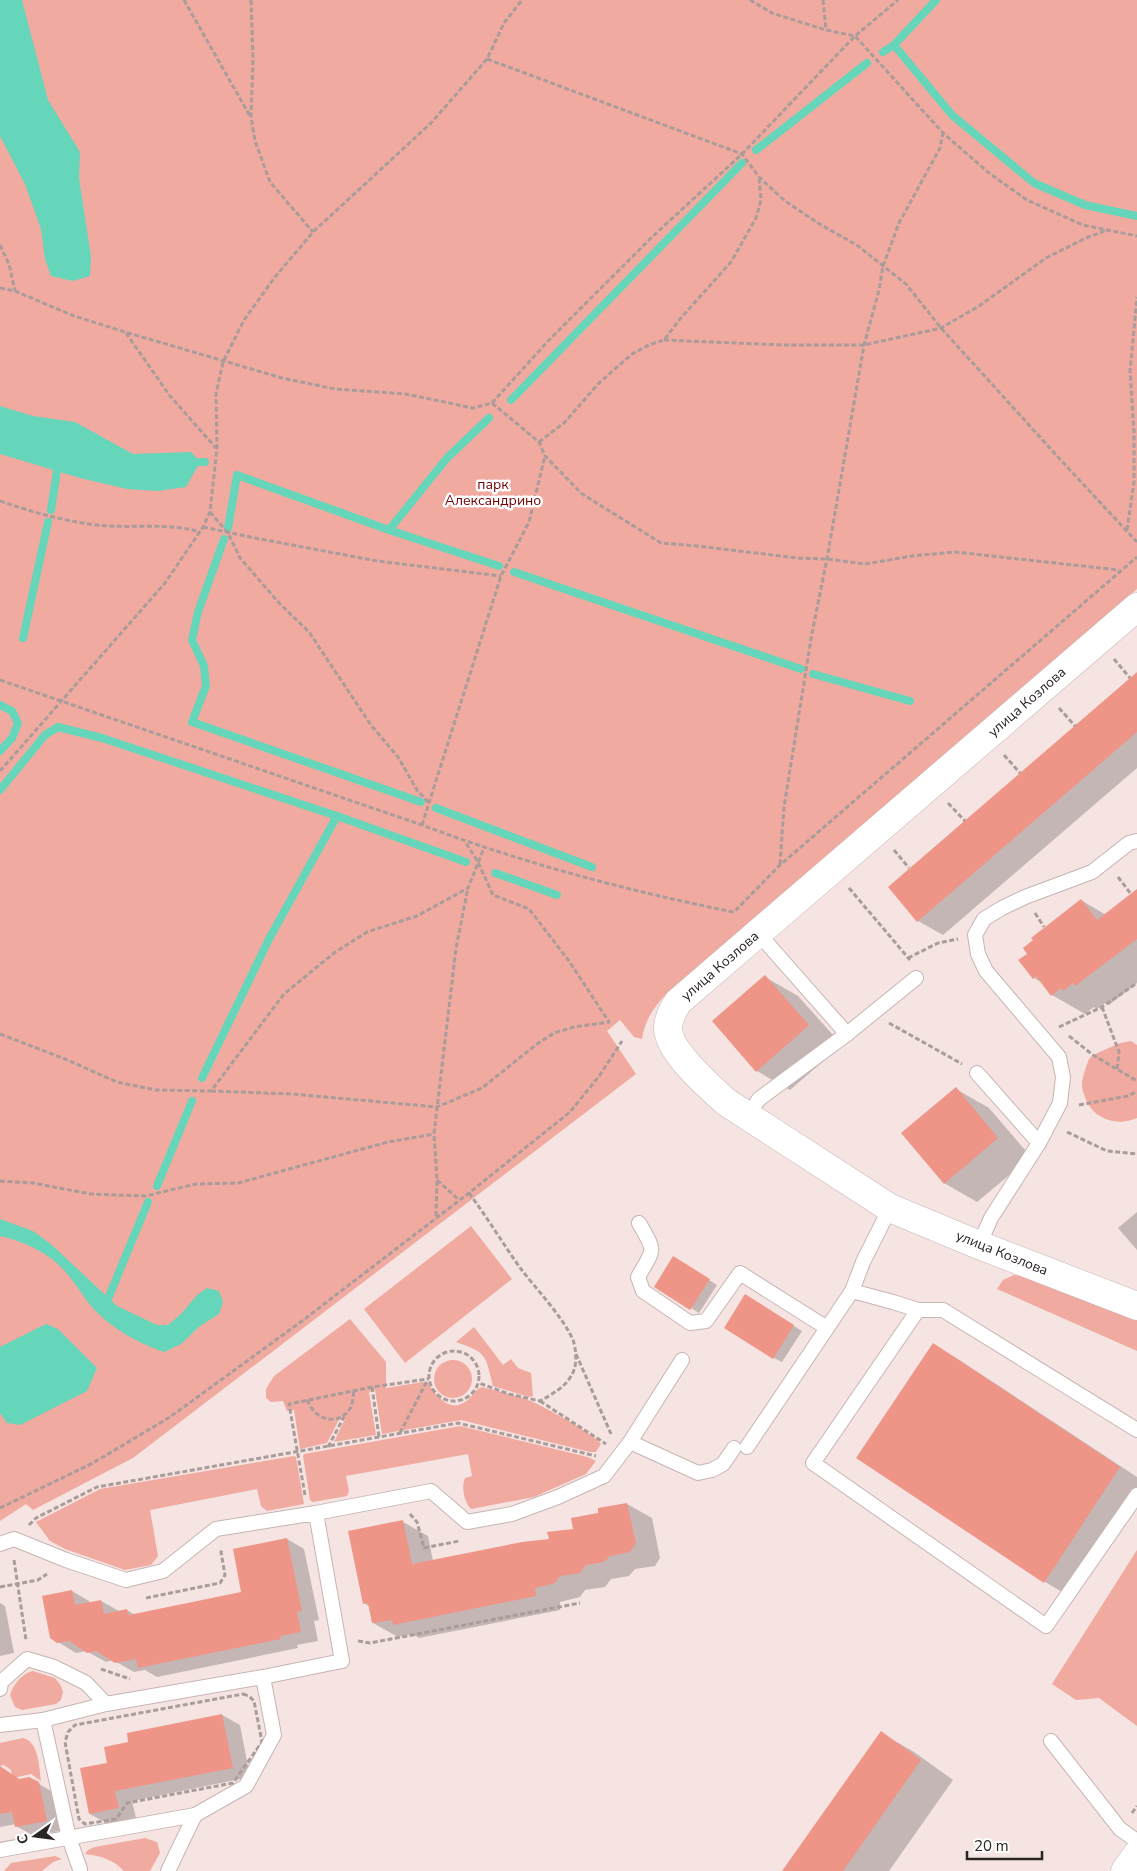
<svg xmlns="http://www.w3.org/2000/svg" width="1137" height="1871" viewBox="0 0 1137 1871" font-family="'Nunito Sans',sans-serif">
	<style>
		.green { fill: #f1aaa0 }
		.water { fill: #65d6ba }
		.shadow { fill: #0003 }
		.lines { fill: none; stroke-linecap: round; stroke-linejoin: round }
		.stream { stroke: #65d6ba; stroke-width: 8 }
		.building { fill: #ef9588 }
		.lane-casing { stroke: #c6b5b3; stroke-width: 16 }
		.street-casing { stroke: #c6b5b3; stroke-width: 29 }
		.secondary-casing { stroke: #c6b5b3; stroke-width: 29 }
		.path { stroke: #a99c9a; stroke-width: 3; stroke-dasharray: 5 2.5; stroke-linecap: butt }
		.lane { stroke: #fff; stroke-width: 14 }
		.street { stroke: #fff; stroke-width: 28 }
		.secondary { stroke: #fff; stroke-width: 28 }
		.labels { text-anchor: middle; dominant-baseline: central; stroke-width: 5; stroke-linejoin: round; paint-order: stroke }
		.park-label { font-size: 14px; fill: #700002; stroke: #fff }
		.street-label { font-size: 14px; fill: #2a2423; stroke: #fff }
	</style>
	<rect width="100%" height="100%" fill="#f5e4e1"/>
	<!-- green -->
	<g class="green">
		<path d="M0 0H1137V589L668 992C654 1007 645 1019 642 1039L634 1037 620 1020 607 1031 636 1074 133 1458 33 1510 26 1504 0 1521Z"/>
		<path d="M1131 1041 1137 1045V1118C1117 1127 1092 1119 1085 1097 1084 1094 1082 1089 1082 1086 1082 1077 1086 1067 1089 1059L1093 1055 1120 1043Z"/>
		<polygon points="471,1226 512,1279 405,1363 364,1309"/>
		<polygon points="1014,1275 1021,1276 1137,1320 1137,1351 997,1289 1003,1280"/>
		<path d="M350 1319 386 1362V1388L423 1382 428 1383C436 1395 449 1413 465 1402 472 1398 475 1389 482 1387 499 1392 519 1395 535 1403 548 1409 594 1434 601 1444L596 1452H590L461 1420 382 1434 375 1390 369 1392 376 1435 334 1442 345 1419 339 1420 327 1443 300 1449 294 1410 287 1411 283 1401 271 1402 266 1398V1389L274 1376Z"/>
		<path d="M474 1327 503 1365 511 1359 518 1368 531 1373 533 1396 529 1397 493 1386C485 1355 488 1353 456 1342Z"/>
		<circle cx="453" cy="1379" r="19"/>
		<path d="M460 1426 588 1457 596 1461 586 1474 534 1497 471 1509C464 1502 461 1487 465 1478L472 1476 468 1454 346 1476 349 1491 347 1496 313 1502 310 1500 303 1456 304 1454Z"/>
		<polygon points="294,1456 296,1457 304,1504 267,1511 261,1506 257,1489 150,1510 158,1556 151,1565 125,1570 65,1549 50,1541 36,1522 100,1489"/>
		<polygon points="1137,1550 1137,1726 1099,1698 1076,1700 1052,1684"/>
		<path d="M33 1671 55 1678 61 1686 63 1692 61 1700 56 1704 22 1710 15 1707 10 1695C13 1685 22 1673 33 1671Z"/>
		<path d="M23 1738C39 1742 39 1767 41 1781L31 1774 13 1778 11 1770 4 1765 0 1766V1743Z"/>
		<path d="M145 1838 157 1842 160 1853 150 1871H124C113 1859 100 1856 85 1854L88 1850 95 1847Z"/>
		<polygon points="55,1856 62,1859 53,1862 42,1871 4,1871 11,1863"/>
	</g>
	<!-- water -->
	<g class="water">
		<polygon points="0,0 22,0 48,100 80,152 79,178 91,257 90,276 73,281 51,276 45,259 41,229 25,184 0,136"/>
		<polygon points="0,406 33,416 75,422 133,454 191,452 200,462 186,487 157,491 127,489 80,478 0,454"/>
		<path d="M0 1219 33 1231 52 1245 117 1306 157 1325H168L182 1313 197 1295 207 1288 219 1291 223 1302 219 1314 200 1326 181 1344 164 1352C141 1344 122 1334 103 1318 86 1304 77 1283 61 1267 45 1251 22 1241 0 1236Z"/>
		<polygon points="46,1324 58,1329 97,1368 87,1391 20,1425 7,1423 0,1413 0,1347"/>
	</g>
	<!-- shadow -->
	<g class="shadow">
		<polygon points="1137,674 1137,768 943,935 918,921"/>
		<polygon points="1137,891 1137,983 1109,1005 1105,1003 1097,1009 1094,1007 1085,1014 1052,995 1044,984 1034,978 1029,954 1081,900 1106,915"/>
		<polygon points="765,977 798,996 842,1045 790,1090 757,1071"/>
		<polygon points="956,1089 989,1108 1031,1157 977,1202 944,1183"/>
		<polygon points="1137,1212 1137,1250 1118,1228"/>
		<polygon points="682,1263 717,1285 699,1313 656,1286"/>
		<polygon points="754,1301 802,1331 782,1362 774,1358"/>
		<polygon points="933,1344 958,1359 1137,1477 1137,1493 1069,1596 1045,1582"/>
		<polygon points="627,1504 652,1518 660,1558 655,1566 635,1569 629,1576 611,1579 605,1587 585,1590 580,1597 560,1602 560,1610 419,1638 412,1634 398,1637 373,1623 370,1607 364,1603 403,1522 428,1536 433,1561 551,1540 575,1530 599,1514"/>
		<polygon points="287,1539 304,1549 319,1620 314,1621 318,1641 297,1645 298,1648 157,1677 145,1670 134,1672 113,1660 106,1662 86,1651 76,1653 58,1642 72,1591 89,1601 90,1603 101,1601 119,1611 127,1610 135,1615 243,1593"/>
		<polygon points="0,1603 5,1606 14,1653 0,1656"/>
		<polygon points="222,1715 240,1725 250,1777 132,1801 136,1818 108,1824 90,1814 109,1764 130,1743"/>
		<polygon points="881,1733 914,1752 953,1780 889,1871 784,1871"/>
		<polygon points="1,1768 21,1780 29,1778 56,1794 63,1830 34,1836 16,1826 16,1824 0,1827 0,1769"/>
	</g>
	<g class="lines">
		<!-- stream -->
		<g class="stream">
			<polyline points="894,45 952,115 1034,183 1085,205 1137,216"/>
			<polyline points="883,52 894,45 936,0"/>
			<polyline points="756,150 867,63"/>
			<polyline points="511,400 742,163"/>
			<polyline points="200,462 205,462"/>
			<polyline points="51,510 57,471"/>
			<polyline points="228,528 237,475 389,530 499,566"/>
			<polyline points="389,530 447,458 489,418"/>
			<polyline points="224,539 198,612 192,640 204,666 206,686 192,722 421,802"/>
			<polyline points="514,572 801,669"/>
			<polyline points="23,638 48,522"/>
			<polyline points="813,674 910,701"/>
			<polyline points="0,705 12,711 18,723 12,738 0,751"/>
			<polyline points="0,790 45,735 58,727 102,738 337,816 466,862"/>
			<polyline points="436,808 592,867"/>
			<polyline points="495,873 557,895"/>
			<polyline points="202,1078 269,939 337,816"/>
			<polyline points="157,1186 192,1101"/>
			<polyline points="105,1306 148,1202"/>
		</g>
	</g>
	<!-- building -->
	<g class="building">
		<polygon points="1137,672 1137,732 917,922 888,887"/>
		<polygon points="1137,889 1137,939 1075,986 1073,983 1063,991 1061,988 1051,996 1036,976 1033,979 1018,960 1027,954 1023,948 1033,940 1031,938 1081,899 1097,920"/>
		<polygon points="765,975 809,1025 756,1072 712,1021"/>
		<polygon points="956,1087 998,1138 944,1184 901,1133"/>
		<polygon points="673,1256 710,1279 690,1310 654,1287"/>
		<polygon points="745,1294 794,1325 773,1359 724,1328"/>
		<polygon points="933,1343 1120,1467 1044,1583 856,1458"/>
		<polygon points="627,1503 636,1543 630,1552 610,1556 604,1562 586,1565 580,1573 560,1576 555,1583 535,1588 536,1596 393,1625 392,1620 372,1623 368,1603 363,1604 348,1531 403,1520 412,1564 522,1542 549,1539 547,1532 573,1529 571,1518 598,1513 598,1508"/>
		<polygon points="287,1538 302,1611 297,1612 301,1632 280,1636 281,1639 138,1668 136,1659 115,1663 96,1651 87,1653 69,1641 57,1643 50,1638 42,1596 72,1590 75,1605 101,1600 104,1614 127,1609 129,1615 241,1592 233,1549"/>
		<polygon points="222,1714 233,1768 115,1791 119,1808 89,1814 80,1768 107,1763 104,1747 128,1742 127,1733"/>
		<polygon points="881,1731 921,1760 843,1871 782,1871"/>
		<polygon points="0,1766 19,1779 29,1777 39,1782 47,1821 15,1827 12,1812 0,1814"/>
	</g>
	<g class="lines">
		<defs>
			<g id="lane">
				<polyline points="758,933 847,1034"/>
				<polyline points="977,1073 1039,1143"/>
				<polyline points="747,1117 759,1099 847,1034 916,978"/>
				<path d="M639 1223C656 1253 655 1247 638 1277L643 1291 690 1323 706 1321 740 1273 827 1328"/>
				<polyline points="979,1245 991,1218 1039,1143 1060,1103 1063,1077 1059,1057 986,971 978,954 975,935 984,919 1002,908 1025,897 1092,872 1129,843 1137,841"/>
				<polyline points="852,1291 893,1302 918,1310"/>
				<polyline points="1137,1430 943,1310 918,1310 813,1463 1046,1626 1137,1495"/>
				<polyline points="630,1442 698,1473 712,1470 723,1464 734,1448"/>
				<polyline points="747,1447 852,1291 863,1262 890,1208"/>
				<polyline points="316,1513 431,1491 467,1522 512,1514 558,1497 604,1476 630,1442 682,1360"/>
				<polyline points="0,1544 14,1539 66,1560 126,1580 163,1571 216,1529 316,1513 342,1661 263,1677 106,1704 43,1720 0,1725"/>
				<polyline points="0,1689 1,1682 27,1659 54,1667 86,1683 106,1704"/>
				<polyline points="43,1720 69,1838 80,1869"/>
				<polyline points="1051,1741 1120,1829 1137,1841"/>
				<polyline points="0,1850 195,1815 246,1786 274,1735 263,1677"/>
				<polyline points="168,1871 195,1815"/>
			</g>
			<path id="street" d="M1137 607 678 1002C673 1010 669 1017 668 1027 667 1051 709 1086 726 1102L890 1208 979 1245 1137 1306"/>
			<polyline id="secondary" points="1125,1871 1137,1854"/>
		</defs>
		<!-- lane casing -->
		<use href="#lane" class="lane-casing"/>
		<!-- street casing -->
		<use href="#street" class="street-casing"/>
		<!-- secondary casing -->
		<use href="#secondary" class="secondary-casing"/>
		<!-- path -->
		<g class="path">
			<polyline points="184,0 250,116"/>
			<polyline points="251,0 253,60 251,117 255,141 270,182 313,232"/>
			<polyline points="750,0 772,13 826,30 855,36 943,133 989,173 1027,200 1083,225 1137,236"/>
			<polyline points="823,0 826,30"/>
			<polyline points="487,59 742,154 759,177 785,201 818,223 858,246 906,284 941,328 1068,468 1137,542"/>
			<polyline points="0,245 9,264 15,291"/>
			<polyline points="0,288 15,291 74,316 125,332 282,378 335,389 406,394 473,408 492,403 539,442 545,456 582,494 661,543 698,546 797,558 827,559 865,564 912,556 955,552 1119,570"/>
			<polyline points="126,333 170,396 216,448"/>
			<polyline points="664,340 783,345 864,345 941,328 979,306 1046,258 1086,238 1107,230"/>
			<polyline points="492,403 548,341 651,238 742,154 855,36 898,0"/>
			<polyline points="539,442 565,422 599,383 632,354 649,345 664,340 680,319 731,262 756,218 761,200 759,179"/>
			<path d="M0 501C32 512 63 521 97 525 131 529 168 522 200 532"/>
			<polyline points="210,512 228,533 240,558 280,604 309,632 371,725 398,757 417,790 429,803"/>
			<polyline points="203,527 255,538 377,561 501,576"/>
			<polyline points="1127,530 1134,482 1134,432 1130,371 1137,297"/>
			<polyline points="1114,659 1130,678"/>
			<path d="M0 680 422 825C523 863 628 891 734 912L780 865 1137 557"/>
			<polyline points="1059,708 1075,726"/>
			<polyline points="1004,755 1020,773"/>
			<polyline points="0,771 165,583 203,527 210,512 217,448 216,394 223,362 244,320 275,277 313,232 431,123 487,59 504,23 522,0"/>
			<polyline points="948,803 965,821"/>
			<polyline points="422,825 501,576 529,522 545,456"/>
			<polyline points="894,850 909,868"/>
			<polyline points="780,864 784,807 812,633 827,559 864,345 879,290 883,266 899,223 940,148 943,133"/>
			<polyline points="1118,877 1131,894"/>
			<polyline points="849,888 910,960"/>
			<polyline points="1035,913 1044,927"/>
			<polyline points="908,958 938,943 958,939"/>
			<polyline points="1102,1007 1119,1052 1117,1070"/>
			<polyline points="889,1023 962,1064"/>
			<polyline points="1059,1027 1102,1007 1137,983"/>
			<polyline points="0,1034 65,1059 117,1082 156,1090 211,1091 284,994 334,953 367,932 417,916 468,888 484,848"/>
			<polyline points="1069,1036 1093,1055 1137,1081"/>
			<polyline points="211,1091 292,1094 437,1107 482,1088 537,1044 554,1033 574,1027 609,1022 569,961 529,909 493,895 478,862 466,843"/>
			<polyline points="1079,1105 1128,1096 1137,1091"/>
			<polyline points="1067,1132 1107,1151 1137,1154"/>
			<polyline points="437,1180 459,1200"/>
			<polyline points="0,1181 33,1183 91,1194 146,1196 196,1184 238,1183 388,1142 434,1134"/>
			<path d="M469 1193C487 1217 503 1244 521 1269 537 1290 563 1317 573 1340 576 1348 577 1362 574 1370 568 1386 554 1393 540 1401L509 1394 479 1383"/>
			<polyline points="436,1216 437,1179 434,1134 456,948 468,888"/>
			<circle cx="454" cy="1376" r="25"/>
			<polyline points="576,1354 611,1434"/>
			<polyline points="372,1387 379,1437"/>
			<path d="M307 1400C309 1403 311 1408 314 1411 324 1423 343 1422 351 1407 353 1402 353 1396 354 1391"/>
			<polyline points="540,1401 606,1444"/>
			<polyline points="400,1433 428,1379"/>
			<polyline points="328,1447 344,1417"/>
			<polyline points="305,1495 289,1404 372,1387 428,1379"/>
			<polyline points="0,1508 93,1463 170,1417 302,1321 469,1193 570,1112 600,1075 622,1041"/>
			<polyline points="410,1514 417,1522 424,1548 459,1541"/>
			<polyline points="29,1525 36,1518 97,1487 458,1423 596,1456"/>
			<polyline points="14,1560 26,1640"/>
			<polyline points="0,1587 38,1580 47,1574"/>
			<polyline points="146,1598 220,1583 225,1575 221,1552 223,1549"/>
			<polyline points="358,1641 370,1643 580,1603"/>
			<polyline points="101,1669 130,1679"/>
			<polygon points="243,1694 249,1696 254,1701 262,1742 233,1783 127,1803 116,1819 85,1824 79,1819 65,1742 68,1732 75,1725"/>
			<polyline points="1132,1813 1137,1806"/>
		</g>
		<!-- lane -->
		<use href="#lane" class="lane"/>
		<!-- street -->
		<use href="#street" class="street"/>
		<!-- secondary -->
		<use href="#secondary" class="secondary"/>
	</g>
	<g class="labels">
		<!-- park labels -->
		<g class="park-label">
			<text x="493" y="484">парк<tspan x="493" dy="16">Александрино</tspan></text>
		</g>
		<!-- street labels -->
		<g class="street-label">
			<text transform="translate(1027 702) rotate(-41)">улица Козлова</text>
			<text transform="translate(720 966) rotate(-41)">улица Козлова</text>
			<text transform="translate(1002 1253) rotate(22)">улица Козлова</text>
		</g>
	</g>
	<!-- north arrow -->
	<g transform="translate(35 1836) rotate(256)" stroke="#ffffff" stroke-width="4" paint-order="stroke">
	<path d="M0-4L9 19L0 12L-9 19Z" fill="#2a2423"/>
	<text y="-8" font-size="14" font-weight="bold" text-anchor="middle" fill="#2a2423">С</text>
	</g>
	<!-- scale -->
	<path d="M967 1851v8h75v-8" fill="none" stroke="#2a2423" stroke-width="2.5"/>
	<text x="974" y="1851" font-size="15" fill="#2a2423" stroke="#ffffff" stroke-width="4" paint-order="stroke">20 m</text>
</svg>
